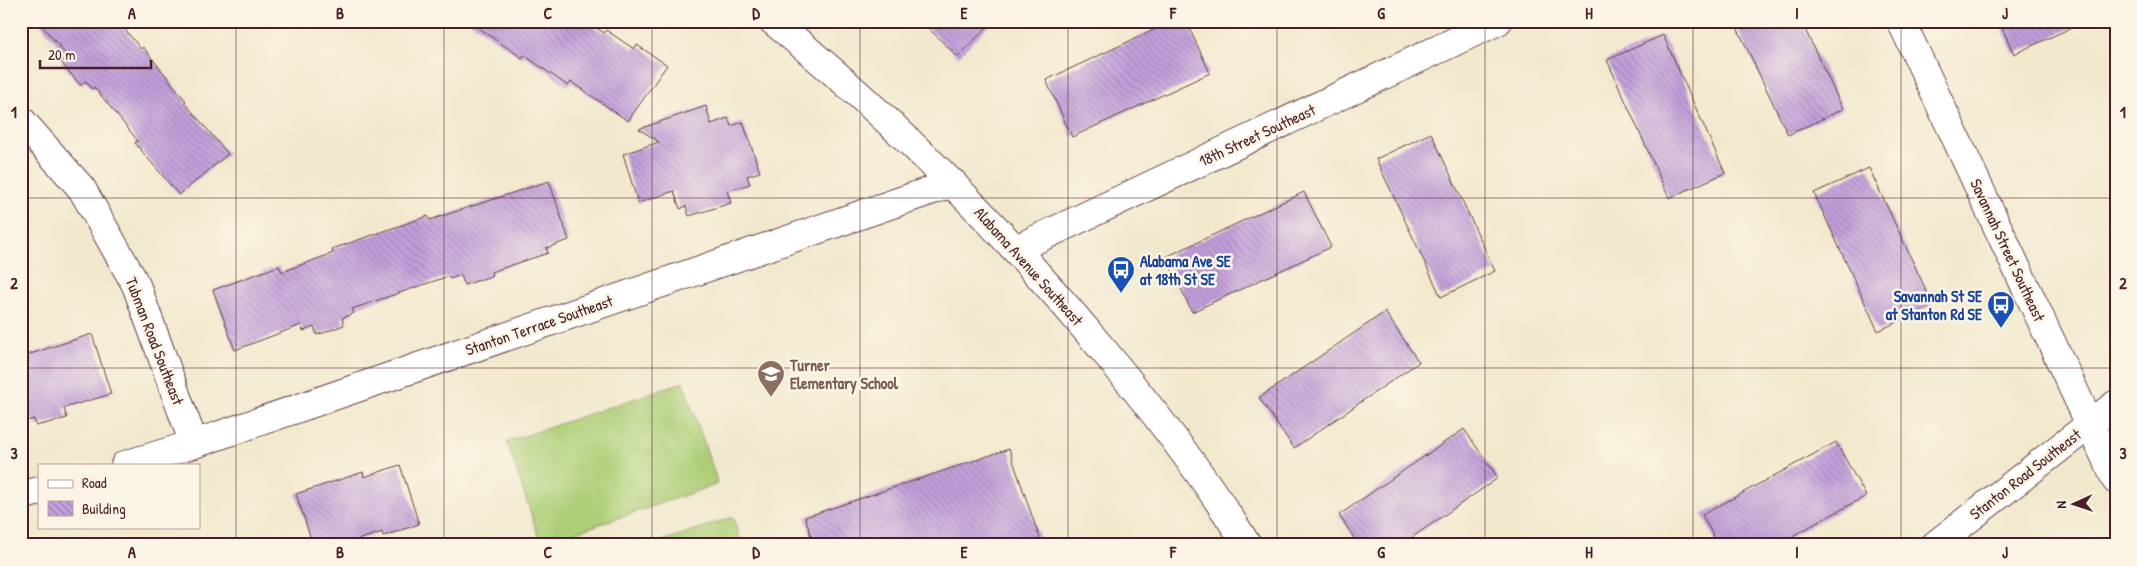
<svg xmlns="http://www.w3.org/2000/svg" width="2137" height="566" viewBox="0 0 2137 566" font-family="'Patrick Hand',sans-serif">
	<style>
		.grass { fill: #acce76; stroke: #7b7650 }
		.building { fill: url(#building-back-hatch) }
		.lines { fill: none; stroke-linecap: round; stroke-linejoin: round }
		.minor-casing { stroke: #633d43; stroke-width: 30 }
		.tertiary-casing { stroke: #633d43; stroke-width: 30 }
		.secondary-casing { stroke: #633d43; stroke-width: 30 }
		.minor { stroke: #fff; stroke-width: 28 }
		.tertiary { stroke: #fff; stroke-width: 28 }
		.secondary { stroke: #fff; stroke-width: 28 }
		.grid { fill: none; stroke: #4a1f2b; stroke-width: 1; stroke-opacity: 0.55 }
		.labels { text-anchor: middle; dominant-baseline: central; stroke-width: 5; stroke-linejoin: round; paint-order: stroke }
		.street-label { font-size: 16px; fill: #4a1f2b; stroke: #fcf5e5 }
		.transit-label { font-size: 16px; font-weight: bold; fill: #164399; stroke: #fcf5e5; text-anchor: start }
		.education-label { font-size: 16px; font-weight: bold; fill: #785e54; stroke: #fcf5e5; text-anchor: start }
		.neatline { fill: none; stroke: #4a1f2b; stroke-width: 2 }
		.grid-label { font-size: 16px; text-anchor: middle; font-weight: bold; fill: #4a1f2b }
	</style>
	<defs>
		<pattern id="building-back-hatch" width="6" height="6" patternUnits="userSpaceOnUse" patternTransform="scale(1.25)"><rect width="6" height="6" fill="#c19fdb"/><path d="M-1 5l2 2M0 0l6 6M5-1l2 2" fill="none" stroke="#9f81b2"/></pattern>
	</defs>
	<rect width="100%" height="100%" fill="#fcf5e5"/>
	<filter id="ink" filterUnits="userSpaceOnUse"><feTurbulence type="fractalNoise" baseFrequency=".02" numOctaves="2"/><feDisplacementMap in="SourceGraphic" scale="10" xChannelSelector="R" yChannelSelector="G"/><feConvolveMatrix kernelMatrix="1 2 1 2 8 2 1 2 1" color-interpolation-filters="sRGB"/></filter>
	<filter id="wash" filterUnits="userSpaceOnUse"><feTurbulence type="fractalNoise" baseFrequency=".0096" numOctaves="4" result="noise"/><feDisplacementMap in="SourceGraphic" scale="20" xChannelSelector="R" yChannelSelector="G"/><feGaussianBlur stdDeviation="1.12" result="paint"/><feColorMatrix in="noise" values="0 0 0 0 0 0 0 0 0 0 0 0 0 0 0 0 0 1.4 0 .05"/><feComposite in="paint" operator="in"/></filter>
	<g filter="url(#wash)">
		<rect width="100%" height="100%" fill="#f1e8cd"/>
		<!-- grass -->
		<g class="grass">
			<polygon points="683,382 718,484 541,544 507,442"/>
			<polygon points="733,517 742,545 651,545"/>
		</g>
		<g id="blocks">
			<!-- building -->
			<g class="building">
				<polygon points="38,21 118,21 141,49 143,47 186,101 184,102 228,154 179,195 135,143 138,141 94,87 92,89 86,81 80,85 61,62 68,57"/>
				<polygon points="469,21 586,21 604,33 606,30 634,49 637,45 667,65 628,121 571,82 568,86 524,55 522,58"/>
				<polygon points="921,21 993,21 958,57"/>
				<polygon points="1173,21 1186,21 1210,73 1072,137 1046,80"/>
				<polygon points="1734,21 1801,21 1843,109 1788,135"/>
				<polygon points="1999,21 2086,21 2014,54"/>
				<polygon points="1663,35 1725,173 1669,198 1607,60"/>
				<polygon points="706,106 711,124 728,118 731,126 743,122 760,172 747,176 750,184 727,191 731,203 689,216 686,206 680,209 674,191 638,203 623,154 659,142 639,129"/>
				<polygon points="1431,133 1495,271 1441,297 1376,159"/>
				<polygon points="1869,168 1933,305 1878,331 1814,193"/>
				<polygon points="549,181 569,240 546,248 548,253 491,272 492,276 464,285 461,275 450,279 449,276 352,309 354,313 342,318 344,325 317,335 314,327 303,331 301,325 235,350 213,290 279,266 282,272 333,253 332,249 428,216 430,220"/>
				<polygon points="1304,192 1331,247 1192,312 1166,257"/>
				<polygon points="1385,312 1419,362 1294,448 1259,398"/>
				<polygon points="92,334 111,394 64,408 67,418 36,426 34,419 21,422 21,357"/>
				<polygon points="1464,429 1498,478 1401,545 1359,545 1339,515"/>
				<polygon points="1836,442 1866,496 1776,545 1718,545 1702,515"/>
				<polygon points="1009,449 1042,545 814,545 805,517"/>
				<polygon points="400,465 419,524 383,536 382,532 342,545 313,545 296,494 363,472 364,477"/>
			</g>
		</g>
	</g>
	<g filter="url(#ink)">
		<use href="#blocks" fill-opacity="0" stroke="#633d43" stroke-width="1"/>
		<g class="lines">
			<defs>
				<g id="minor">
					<polyline points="1901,21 2116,480"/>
					<polyline points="21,120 82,189 136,285 194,444"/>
					<polyline points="1016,249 1498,21"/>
					<polyline points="125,465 194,444 953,183"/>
					<polyline points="21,496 39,491"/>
				</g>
				<polyline id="tertiary" points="1935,545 2116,404"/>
				<path id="secondary" d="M773 21C894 120 1004 230 1104 351 1155 412 1205 477 1247 545"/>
			</defs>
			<!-- minor casing -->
			<use href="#minor" class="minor-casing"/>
			<!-- tertiary casing -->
			<use href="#tertiary" class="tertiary-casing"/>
			<!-- secondary casing -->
			<use href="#secondary" class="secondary-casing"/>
			<!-- minor -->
			<use href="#minor" class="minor"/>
			<!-- tertiary -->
			<use href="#tertiary" class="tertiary"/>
			<!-- secondary -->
			<use href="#secondary" class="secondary"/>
		</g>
	</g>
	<!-- grid -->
	<path class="grid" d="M236 21V545M444 21V545M652 21V545M860 21V545M1068 21V545M1277 21V545M1485 21V545M1693 21V545M1901 21V545M21 198H2116M21 368H2116"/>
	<!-- icons -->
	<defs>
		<symbol id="bus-pin" viewBox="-11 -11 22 30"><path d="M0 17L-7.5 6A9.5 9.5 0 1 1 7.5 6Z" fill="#1a4fb4" stroke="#fcf5e5"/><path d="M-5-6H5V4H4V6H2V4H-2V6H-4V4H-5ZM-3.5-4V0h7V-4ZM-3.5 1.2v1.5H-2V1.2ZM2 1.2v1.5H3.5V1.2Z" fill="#fff"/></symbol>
		<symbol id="school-pin" viewBox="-11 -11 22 30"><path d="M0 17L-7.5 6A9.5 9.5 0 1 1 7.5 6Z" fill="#8d6e63" stroke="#fcf5e5"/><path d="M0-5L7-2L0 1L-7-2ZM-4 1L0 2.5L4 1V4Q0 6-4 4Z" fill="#fff"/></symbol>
	</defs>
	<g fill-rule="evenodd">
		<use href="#bus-pin" x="1105" y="254" width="32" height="43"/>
		<use href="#bus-pin" x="1985" y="289" width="32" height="43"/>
		<use href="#school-pin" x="755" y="358" width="32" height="43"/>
	</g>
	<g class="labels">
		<!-- street labels -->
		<g class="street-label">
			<text transform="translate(1257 135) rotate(-25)">18th Street Southeast</text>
			<text transform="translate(2008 250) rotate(65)">Savannah Street Southeast</text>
			<text transform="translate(1029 266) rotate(48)">Alabama Avenue Southeast</text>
			<text transform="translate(539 325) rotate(-19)">Stanton Terrace Southeast</text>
			<text transform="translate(155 341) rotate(69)">Tubman Road Southeast</text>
			<text transform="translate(2025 474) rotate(-38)">Stanton Road Southeast</text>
		</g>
		<!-- transit labels -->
		<g class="transit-label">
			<text x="1140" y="261">Alabama Ave SE<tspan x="1140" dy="18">at 18th St SE</tspan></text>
			<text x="1982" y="296" text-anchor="end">Savannah St SE<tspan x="1982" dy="18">at Stanton Rd SE</tspan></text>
		</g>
		<!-- education labels -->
		<g class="education-label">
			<text x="790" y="365">Turner<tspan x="790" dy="18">Elementary School</tspan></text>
		</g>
	</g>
	<!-- margin -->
	<rect width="2137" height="566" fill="none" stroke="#fcf5e5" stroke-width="55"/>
	<!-- legend -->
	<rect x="38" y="464" width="162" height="65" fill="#fcf5e5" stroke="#b59f9b"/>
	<rect x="48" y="480" width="25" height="8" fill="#ffffff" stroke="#b59f9b"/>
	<text x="82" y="488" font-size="15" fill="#4a1f2b">Road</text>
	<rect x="48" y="501" width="25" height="15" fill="url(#building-back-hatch)" stroke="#b59f9b"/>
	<text x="82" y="514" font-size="15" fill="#4a1f2b">Building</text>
	<!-- north arrow -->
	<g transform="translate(2074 504) rotate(267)" stroke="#fcf5e5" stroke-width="4" paint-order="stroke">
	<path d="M0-4L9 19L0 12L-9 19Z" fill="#4a1f2b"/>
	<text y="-8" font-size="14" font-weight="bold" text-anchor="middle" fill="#4a1f2b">N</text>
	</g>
	<!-- scale -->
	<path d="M40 60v8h111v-8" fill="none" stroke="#4a1f2b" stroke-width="2.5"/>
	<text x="48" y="60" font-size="15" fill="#4a1f2b" stroke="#fcf5e5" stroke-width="4" paint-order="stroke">20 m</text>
	<rect x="28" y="28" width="2082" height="510" class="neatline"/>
	<g class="grid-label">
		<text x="132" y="19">A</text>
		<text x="340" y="19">B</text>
		<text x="548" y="19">C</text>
		<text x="756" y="19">D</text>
		<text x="964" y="19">E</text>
		<text x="1173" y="19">F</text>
		<text x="1381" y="19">G</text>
		<text x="1589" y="19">H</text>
		<text x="1797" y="19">I</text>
		<text x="2005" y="19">J</text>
		<text x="14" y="118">1</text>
		<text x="2123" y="118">1</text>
		<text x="14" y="289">2</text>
		<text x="2123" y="289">2</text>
		<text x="14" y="459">3</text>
		<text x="2123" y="459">3</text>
		<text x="132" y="558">A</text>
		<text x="340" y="558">B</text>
		<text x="548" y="558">C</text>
		<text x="756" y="558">D</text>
		<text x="964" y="558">E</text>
		<text x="1173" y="558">F</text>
		<text x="1381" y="558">G</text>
		<text x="1589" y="558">H</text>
		<text x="1797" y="558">I</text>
		<text x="2005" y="558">J</text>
	</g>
</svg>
